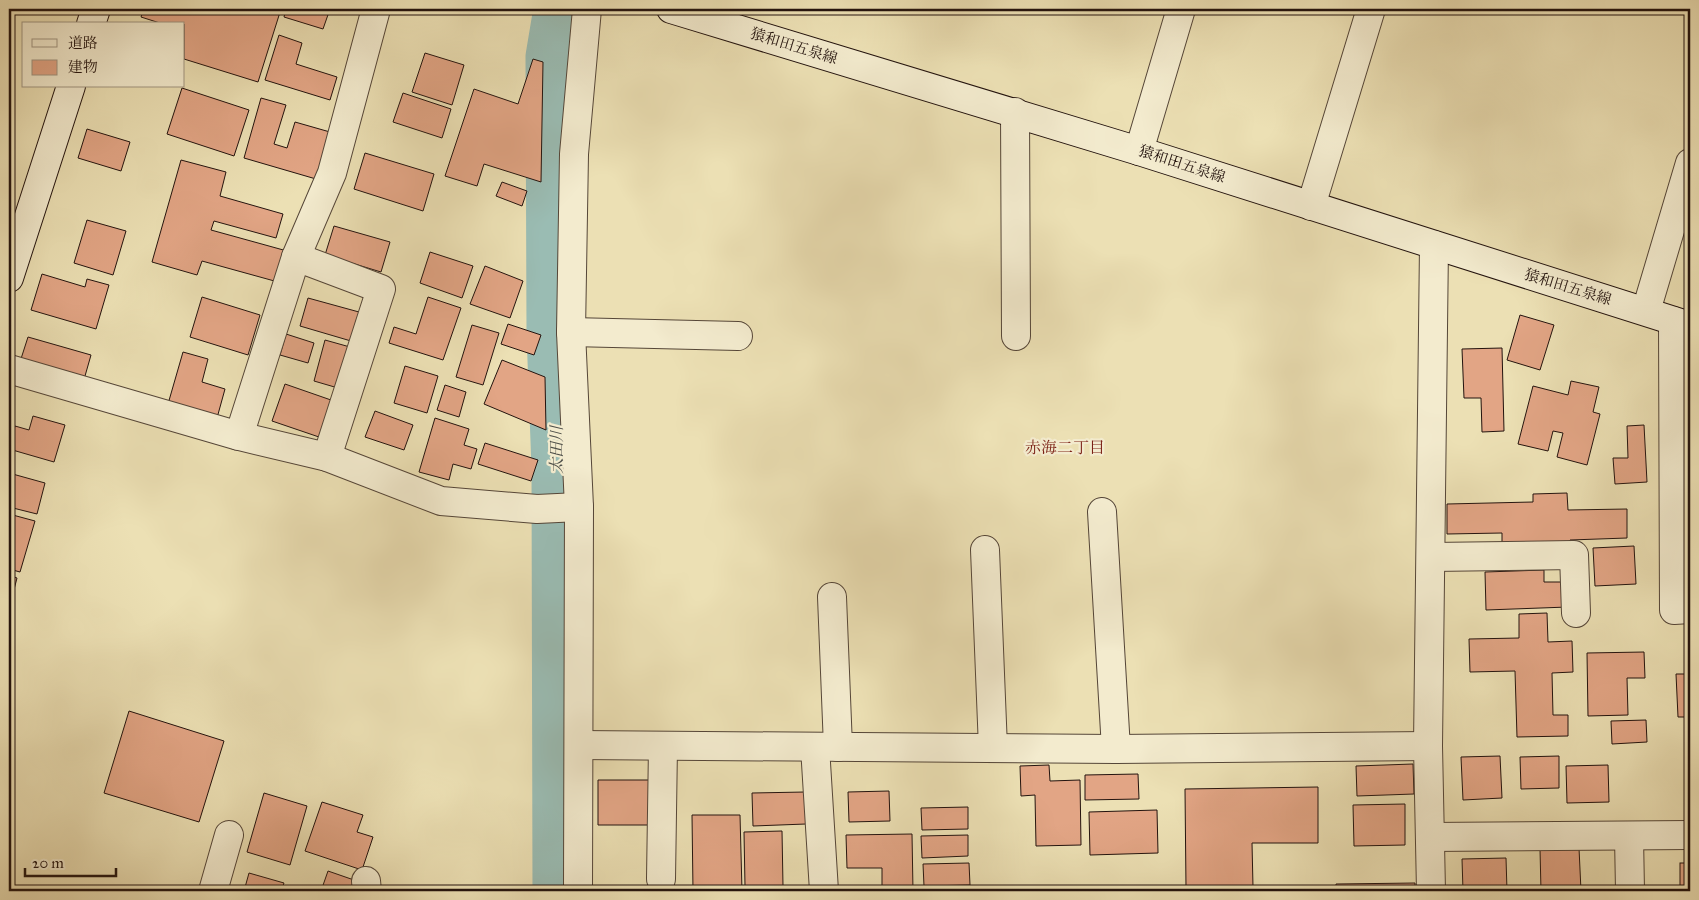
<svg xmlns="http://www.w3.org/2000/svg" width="1699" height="900" viewBox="0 0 1699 900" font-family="'IM FELL Great Primer','Noto Serif JP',serif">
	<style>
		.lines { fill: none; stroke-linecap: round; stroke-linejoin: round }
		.river { stroke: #9abcb3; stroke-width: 55 }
		.building { fill: #e2a585; stroke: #23130e }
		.street-casing { stroke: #554638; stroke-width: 30 }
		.secondary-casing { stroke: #23130e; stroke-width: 30 }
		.street { stroke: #f3ebce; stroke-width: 28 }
		.secondary { stroke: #f3ebce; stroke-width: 28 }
		.labels { text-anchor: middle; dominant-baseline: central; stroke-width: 4.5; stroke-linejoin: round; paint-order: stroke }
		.street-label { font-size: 15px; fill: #23130e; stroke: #f3ebce }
		.neighbourhood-label { font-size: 16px; fill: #7a1f14; stroke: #f3ebce }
		.water-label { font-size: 16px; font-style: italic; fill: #4d4e48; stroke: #f3ebce }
	</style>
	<rect width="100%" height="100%" fill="#ece0b4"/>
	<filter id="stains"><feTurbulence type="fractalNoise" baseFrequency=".004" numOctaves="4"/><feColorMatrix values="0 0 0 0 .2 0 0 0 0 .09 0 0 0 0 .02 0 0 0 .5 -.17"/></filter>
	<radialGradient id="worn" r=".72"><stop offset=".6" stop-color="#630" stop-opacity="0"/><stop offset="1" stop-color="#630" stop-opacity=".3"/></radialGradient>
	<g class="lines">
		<!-- river -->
		<polyline class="river" points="560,891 559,468 554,333 553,57 561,9"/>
	</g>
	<!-- building -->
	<g class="building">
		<polygon points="144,9 281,9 258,82 184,59 184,24 163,24 141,17"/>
		<polygon points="286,9 330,9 323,29 284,17"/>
		<polygon points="279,35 302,43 296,64 337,77 330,100 265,80"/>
		<polygon points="425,53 464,65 452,105 412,92"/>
		<polygon points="533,59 543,62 541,182 484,164 477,186 445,176 474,89 518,104"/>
		<polygon points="182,88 249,110 234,156 167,134"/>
		<polygon points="403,93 451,109 442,138 393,122"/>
		<polygon points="261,98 286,105 274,144 287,148 295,122 330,132 316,179 244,158"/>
		<polygon points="87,129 130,142 121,171 78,158"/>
		<polygon points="365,153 434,174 423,211 354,189"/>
		<polygon points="181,160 226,172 220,196 283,214 276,238 214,221 211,230 287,251 278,282 202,261 197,275 152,262"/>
		<polygon points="502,182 527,191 522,206 496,196"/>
		<polygon points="87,220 126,231 113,275 74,263"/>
		<polygon points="334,226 390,242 381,272 325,255"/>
		<polygon points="430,252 473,266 462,298 420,283"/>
		<polygon points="485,266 523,281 510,318 470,304"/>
		<polygon points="42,274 85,287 87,279 109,285 96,329 31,310"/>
		<polygon points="202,297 260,315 248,355 190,337"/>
		<polygon points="428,297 461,308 443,360 389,343 394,327 416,334"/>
		<polygon points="308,298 359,312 351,341 300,326"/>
		<polygon points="1520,315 1554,325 1540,370 1507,360"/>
		<polygon points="508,324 541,335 534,355 501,344"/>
		<polygon points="472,325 499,333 483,385 456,377"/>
		<polygon points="286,334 314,343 308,363 280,355"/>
		<polygon points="28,337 91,355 83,383 19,365"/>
		<polygon points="325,340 350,347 338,388 314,381"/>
		<polygon points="1502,348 1504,431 1482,432 1481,398 1464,398 1462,349"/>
		<polygon points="183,352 208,359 202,382 225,389 217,418 168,404"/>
		<polygon points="502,360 545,377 546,430 484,404"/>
		<polygon points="405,366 438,376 427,413 394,403"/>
		<polygon points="1571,381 1599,387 1593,412 1600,414 1587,465 1557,457 1563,433 1553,431 1548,451 1518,444 1533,386 1568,395"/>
		<polygon points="285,384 331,400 319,437 272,421"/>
		<polygon points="445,385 466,392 459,417 437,410"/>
		<polygon points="375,411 413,425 404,450 365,437"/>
		<polygon points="33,416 65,425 54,462 9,449 15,426 29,430"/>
		<polygon points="435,418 469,429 464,445 477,449 471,469 453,464 449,480 419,472"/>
		<polygon points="1644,425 1647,482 1615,484 1613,458 1628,458 1627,426"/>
		<polygon points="485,443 538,460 531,481 478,464"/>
		<polygon points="9,473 45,483 37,514 9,507"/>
		<polygon points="1567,493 1568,510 1627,509 1627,538 1570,540 1571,550 1502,552 1502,533 1447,534 1447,504 1533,502 1533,494"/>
		<polygon points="9,514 35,521 20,572 9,569"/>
		<polygon points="1678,523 1690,523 1690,569 1680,570"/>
		<polygon points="1634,546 1636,584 1595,586 1593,548"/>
		<polygon points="1544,570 1544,582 1567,582 1568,607 1486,610 1485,572"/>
		<polygon points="9,575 17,578 9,609"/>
		<polygon points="1547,613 1548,642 1572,641 1573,672 1552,673 1553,715 1568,715 1568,736 1517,737 1515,671 1470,672 1469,639 1519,638 1519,614"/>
		<polygon points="1644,652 1645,678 1627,678 1628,715 1588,716 1587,653"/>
		<polygon points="1676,674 1690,674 1690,717 1678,717"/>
		<polygon points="129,711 224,741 199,822 104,793"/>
		<polygon points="1646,720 1647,742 1612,744 1611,721"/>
		<polygon points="1500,756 1502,798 1463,800 1461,757"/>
		<polygon points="1559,756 1559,788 1521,789 1520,757"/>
		<polygon points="1413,764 1414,794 1357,796 1356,766"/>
		<polygon points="1049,765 1050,781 1080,780 1081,845 1036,846 1035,795 1021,796 1020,766"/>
		<polygon points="1608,765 1609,802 1567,803 1566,766"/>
		<polygon points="1138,774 1139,799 1085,800 1085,775"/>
		<polygon points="598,780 652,780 653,825 598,825"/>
		<polygon points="1318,787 1318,843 1252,843 1253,887 1186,888 1185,789"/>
		<polygon points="889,791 890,821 849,822 848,792"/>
		<polygon points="805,792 806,824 753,826 752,793"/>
		<polygon points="264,793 307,806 290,865 247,852"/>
		<polygon points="322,802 363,815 357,832 373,837 362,870 305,851"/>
		<polygon points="1405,804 1405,845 1354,846 1353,805"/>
		<polygon points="968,807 968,829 922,830 921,808"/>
		<polygon points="1157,810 1158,853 1090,855 1089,812"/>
		<polygon points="692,815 740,815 742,891 693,891"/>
		<polygon points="782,831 783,886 745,886 744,832"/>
		<polygon points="912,834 913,891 882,891 882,868 847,868 846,835"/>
		<polygon points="968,835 968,856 922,858 921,836"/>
		<polygon points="1579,848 1581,891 1541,891 1540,849"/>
		<polygon points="1506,858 1507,891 1463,891 1462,859"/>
		<polygon points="969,863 970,885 924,886 923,864"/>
		<rect x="1680" y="863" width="10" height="28"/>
		<polygon points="328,871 354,880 350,891 321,891"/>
		<polygon points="249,873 284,883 281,891 244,891"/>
		<polygon points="1415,883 1415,891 1336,891 1336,884"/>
	</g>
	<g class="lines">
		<defs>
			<g id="street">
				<polyline points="1015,112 1016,336"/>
				<polyline points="1139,151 1181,9"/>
				<polyline points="1311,206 1371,9"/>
				<polyline points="296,257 381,289 327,457"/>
				<polyline points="1646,311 1690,163"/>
				<polyline points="1673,321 1674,610 1690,609"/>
				<polyline points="571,332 738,336"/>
				<polyline points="9,369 239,436 327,457 441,501 537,509 579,507"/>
				<polyline points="239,436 296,257 332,173 376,9"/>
				<polyline points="1102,512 1116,749"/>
				<polyline points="985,550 993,748"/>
				<polyline points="1431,557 1574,555 1576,613"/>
				<polyline points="832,597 838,747"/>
				<polyline points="579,745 1116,749 1428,746"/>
				<polyline points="815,747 824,891"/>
				<polyline points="1629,836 1630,891"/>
				<polyline points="1430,837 1690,835"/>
				<polyline points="661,879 663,746"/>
				<polyline points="366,881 367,891"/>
				<polyline points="213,891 229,835"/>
				<polyline points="578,891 579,507 571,332 574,154 587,9"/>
				<polyline points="1431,891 1428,746 1434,245"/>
			</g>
			<g id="secondary">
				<polyline points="671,9 1139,151 1690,326"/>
				<polyline points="91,24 96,9"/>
				<polyline points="9,278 71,86"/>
			</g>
		</defs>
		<!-- street casing -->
		<use href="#street" class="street-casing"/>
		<!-- secondary casing -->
		<use href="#secondary" class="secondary-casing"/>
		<!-- street -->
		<use href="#street" class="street"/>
		<!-- secondary -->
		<use href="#secondary" class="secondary"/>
	</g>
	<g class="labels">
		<!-- street labels -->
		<g class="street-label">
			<text transform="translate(794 46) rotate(17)">猿和田五泉線</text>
			<text transform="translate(1182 164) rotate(18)">猿和田五泉線</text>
			<text transform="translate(1568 287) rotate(17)">猿和田五泉線</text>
		</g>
		<!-- neighbourhood labels -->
		<g class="neighbourhood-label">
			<text x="1065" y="447">赤海二丁目</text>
		</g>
		<!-- water labels -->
		<g class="water-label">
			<text transform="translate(556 450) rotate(-90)">太田川</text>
		</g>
	</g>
	<!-- margin -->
	<rect width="1699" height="900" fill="none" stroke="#ece0b4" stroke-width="30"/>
	<rect x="10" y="10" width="1679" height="880" fill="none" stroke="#23130e" stroke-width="2.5"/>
	<rect x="15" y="15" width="1669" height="870" fill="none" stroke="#23130e"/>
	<!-- legend -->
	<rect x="22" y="22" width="162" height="65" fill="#f3ebce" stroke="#a09581"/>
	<rect x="32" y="39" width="25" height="8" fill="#f3ebce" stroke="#a09581"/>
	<text x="68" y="48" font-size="15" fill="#23130e">道路</text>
	<rect x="32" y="60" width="25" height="15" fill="#e2a585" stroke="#a09581"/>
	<text x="68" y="72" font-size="15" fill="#23130e">建物</text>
	<!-- scale -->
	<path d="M25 868v8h91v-8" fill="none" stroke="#23130e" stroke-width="2.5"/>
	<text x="32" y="868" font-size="15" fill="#23130e" stroke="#f3ebce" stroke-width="4" paint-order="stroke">20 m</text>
	<rect width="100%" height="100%" filter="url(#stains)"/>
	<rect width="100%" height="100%" fill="url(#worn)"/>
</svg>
